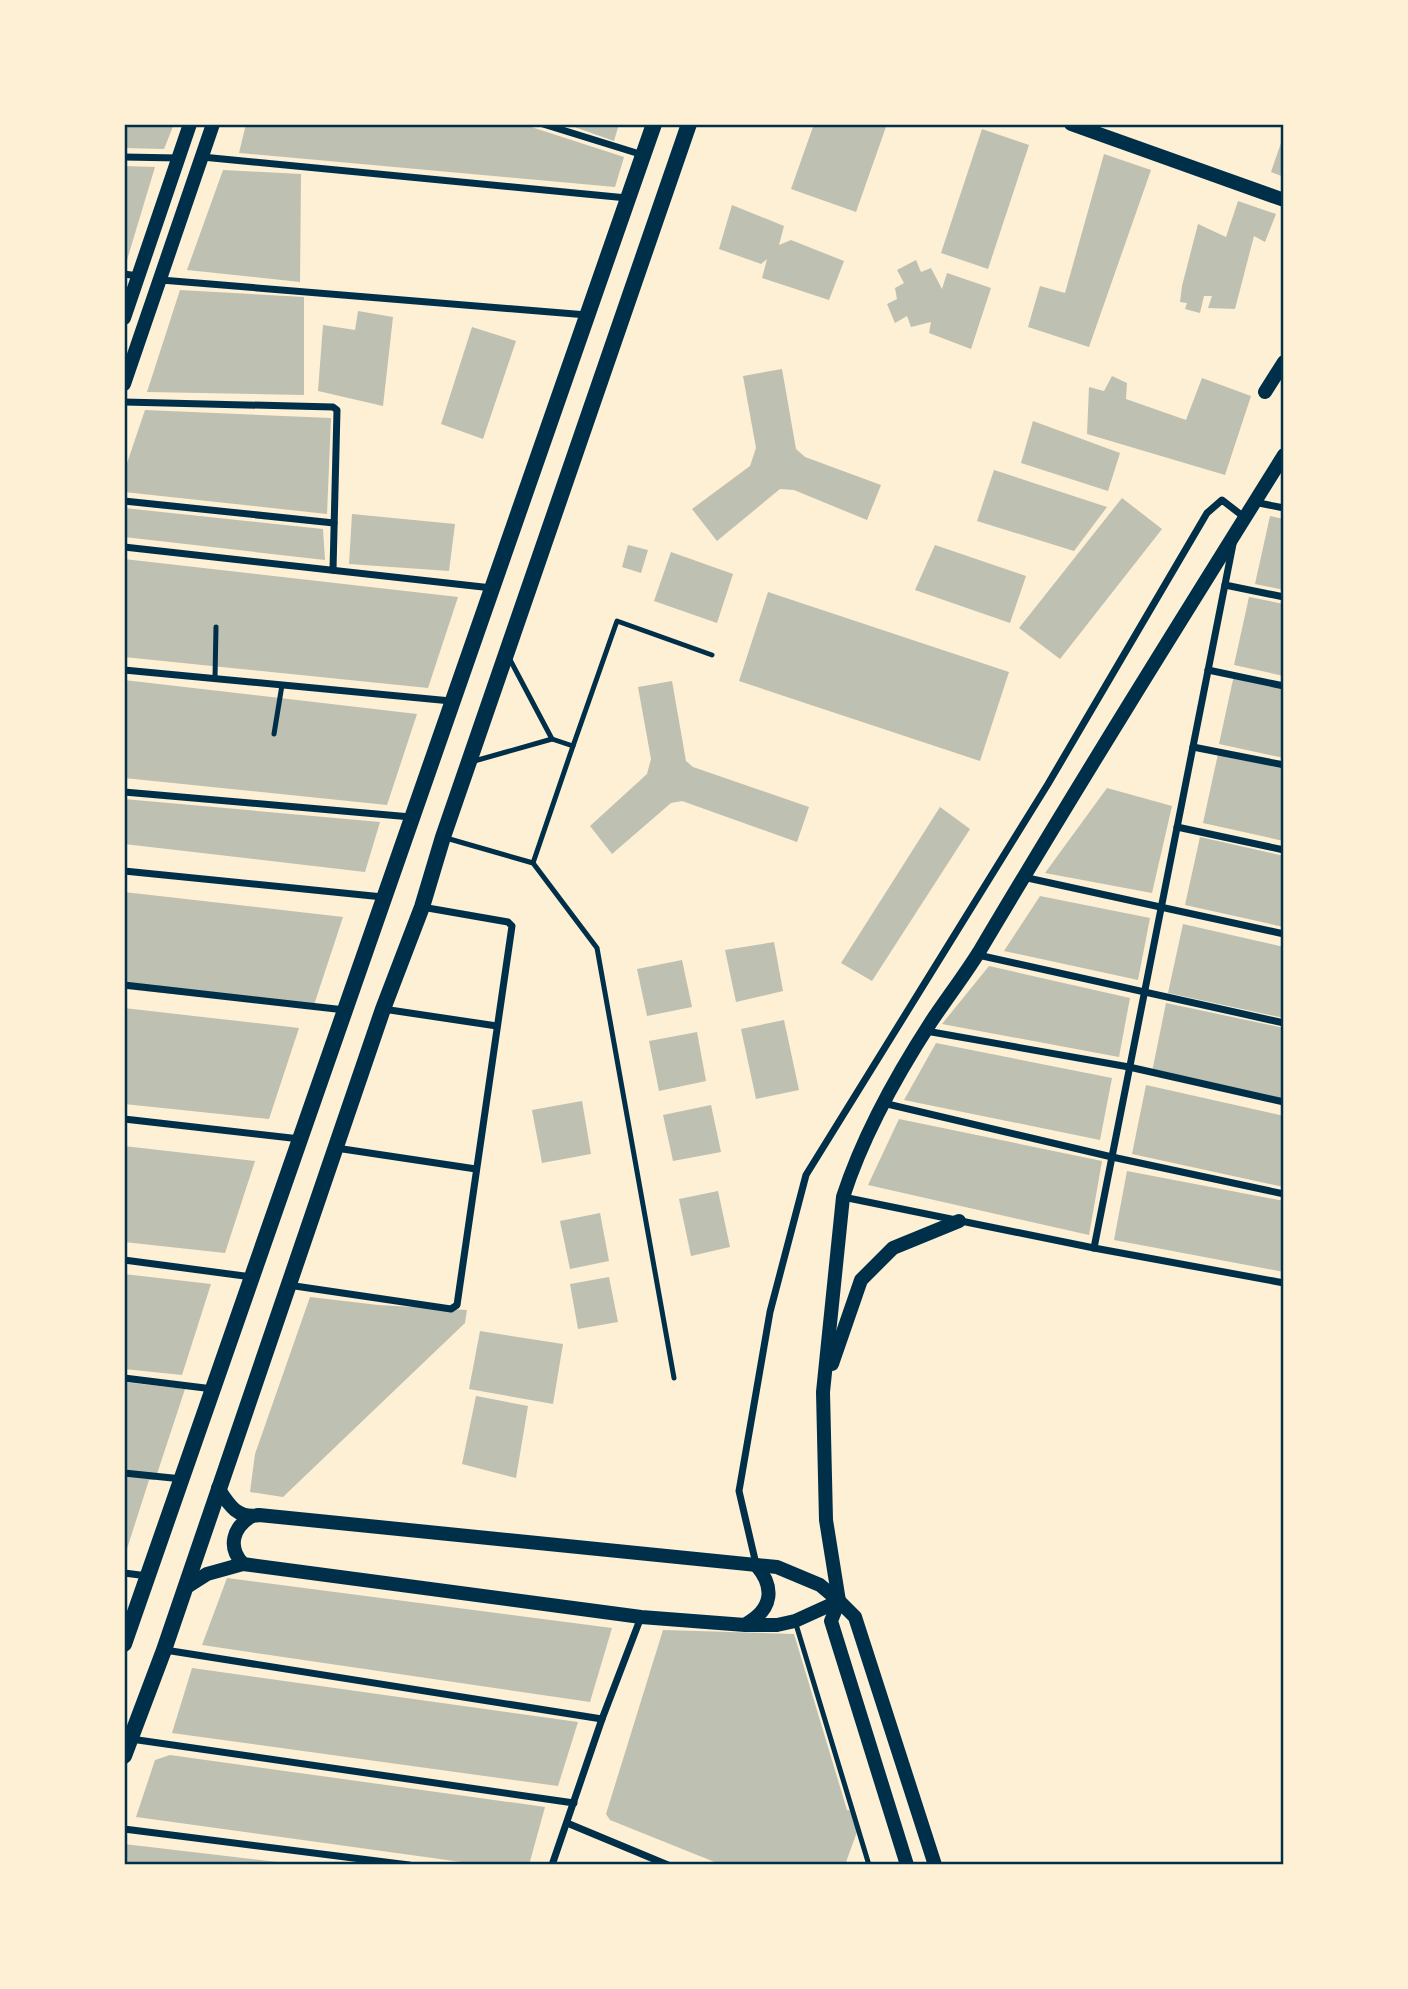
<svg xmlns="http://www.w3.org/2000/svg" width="1408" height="1989" viewBox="0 0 1408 1989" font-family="Inter,sans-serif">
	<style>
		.building { fill: #bec0b2 }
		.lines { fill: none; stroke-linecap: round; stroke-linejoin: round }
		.service { stroke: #003049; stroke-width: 5 }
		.minor { stroke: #003049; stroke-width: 7 }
		.secondary { stroke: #003049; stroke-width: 14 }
		.primary { stroke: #003049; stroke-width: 16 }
		.neatline { fill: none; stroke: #003049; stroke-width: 2.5 }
	</style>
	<rect width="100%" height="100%" fill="#fdf0d5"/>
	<!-- building -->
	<g class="building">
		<polygon points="124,124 174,124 164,149 124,148"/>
		<polygon points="246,124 522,124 624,157 615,187 239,153"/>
		<polygon points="566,124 619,124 614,141"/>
		<polygon points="814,124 887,124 856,212 791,189"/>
		<polygon points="982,129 1029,145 988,269 941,253"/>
		<polygon points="1283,137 1284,137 1284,177 1271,172"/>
		<polygon points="1104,154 1151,170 1089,347 1028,327 1040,286 1065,293"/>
		<polygon points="124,166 155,167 127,260 124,259"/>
		<polygon points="223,170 301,174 300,282 187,270"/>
		<polygon points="1238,201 1276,214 1265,242 1254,236 1235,309 1208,308 1212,296 1204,296 1200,313 1185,309 1187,303 1180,302 1182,286 1198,224 1226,237"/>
		<polygon points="732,205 784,226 779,245 791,240 844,261 829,300 762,278 767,259 761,264 719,249"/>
		<polygon points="916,260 921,272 931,268 942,289 947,273 991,288 971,349 929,333 931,322 911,327 907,316 895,323 887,304 897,299 895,288 904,283 897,270"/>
		<polygon points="180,290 304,297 304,395 147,392"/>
		<polygon points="358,311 393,317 383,406 318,391 323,325 355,330"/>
		<polygon points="472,327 516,341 483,439 441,424"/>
		<polygon points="782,369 796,449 805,457 881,485 867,520 794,490 780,489 717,541 692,509 750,466 756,448 743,376"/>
		<polygon points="1112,376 1127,383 1126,399 1186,420 1202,378 1251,396 1225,475 1087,434 1089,387 1104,391"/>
		<polygon points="145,410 331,418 327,514 124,492 124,472"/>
		<polygon points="1033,421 1120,453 1108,491 1021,463"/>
		<polygon points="994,470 1107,507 1074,551 977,521"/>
		<polygon points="1122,498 1162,529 1060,659 1019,628"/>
		<polygon points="124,508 323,529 325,560 124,537"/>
		<polygon points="352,514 455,524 449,571 349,564"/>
		<polygon points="1270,516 1284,519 1284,590 1255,584"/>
		<polygon points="628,545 648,550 641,573 622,567"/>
		<polygon points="935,545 1026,576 1010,623 915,590"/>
		<polygon points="671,552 733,574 717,623 654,601"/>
		<polygon points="124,559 458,597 428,688 124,657"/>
		<polygon points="768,592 1009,672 980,761 739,681"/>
		<polygon points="1249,597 1284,604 1284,676 1234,665"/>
		<polygon points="1234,675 1284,686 1284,758 1219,744"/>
		<polygon points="124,680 417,714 387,805 124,778"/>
		<polygon points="672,681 686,761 693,767 809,807 797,842 682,801 671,803 612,854 590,826 647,774 651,759 638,687"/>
		<polygon points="1218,754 1284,769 1284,841 1203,823"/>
		<polygon points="1107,788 1172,806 1152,893 1045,873"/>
		<polygon points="124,799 380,822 365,872 124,844"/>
		<polygon points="940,807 970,829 872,981 841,963"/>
		<polygon points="1200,837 1284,856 1284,927 1185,905"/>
		<polygon points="124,892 343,917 313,1008 124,989"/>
		<polygon points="1040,896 1150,918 1138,980 1004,951"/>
		<polygon points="1183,924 1284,947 1284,1018 1168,993"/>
		<polygon points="774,942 783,991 736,1002 725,950"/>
		<polygon points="682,960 692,1007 647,1016 637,969"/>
		<polygon points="989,966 1130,998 1119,1057 942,1024"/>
		<polygon points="1166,1003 1284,1028 1284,1100 1152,1072"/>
		<polygon points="124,1008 299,1028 269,1119 124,1104"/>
		<polygon points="784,1020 799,1090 756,1099 741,1029"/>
		<polygon points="697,1032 706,1081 659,1091 649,1041"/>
		<polygon points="936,1043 1112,1078 1100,1140 904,1100"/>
		<polygon points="1146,1085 1284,1116 1284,1187 1132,1154"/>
		<polygon points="582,1101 591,1154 542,1163 532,1110"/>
		<polygon points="711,1105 721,1152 673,1161 663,1115"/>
		<polygon points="899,1119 1102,1161 1089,1235 868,1185"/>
		<polygon points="124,1146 255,1161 225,1253 124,1242"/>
		<polygon points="1127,1171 1284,1201 1284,1272 1114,1240"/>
		<polygon points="718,1191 730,1247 691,1256 679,1199"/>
		<polygon points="600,1213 609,1261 570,1269 560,1221"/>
		<polygon points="124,1274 211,1284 182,1375 124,1369"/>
		<polygon points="609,1277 618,1322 578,1329 570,1284"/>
		<polygon points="310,1297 378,1305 467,1310 465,1323 283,1497 250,1492 255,1454"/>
		<polygon points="480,1331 563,1344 553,1404 469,1389"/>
		<polygon points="124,1382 185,1389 155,1480 149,1480 125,1555"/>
		<polygon points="476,1396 528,1406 516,1478 462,1464"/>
		<polygon points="227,1578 612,1628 590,1702 202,1645"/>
		<polygon points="663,1630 794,1634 847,1810 853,1811 858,1829 845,1865 722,1865 610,1820 606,1814"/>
		<polygon points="192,1668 578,1722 558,1786 172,1733"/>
		<polygon points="170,1755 545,1807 529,1865 483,1865 136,1817 155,1760"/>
		<polygon points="124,1844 286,1863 285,1865 124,1865"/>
	</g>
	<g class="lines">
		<!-- service -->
		<g class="service">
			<polyline points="508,656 552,739"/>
			<polyline points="215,678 216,627"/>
			<polyline points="274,734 282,685"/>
			<polyline points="471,762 552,739 573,746 617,621 712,655"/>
			<polyline points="446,838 533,863 597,948 674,1378"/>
			<polyline points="533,863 573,746"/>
			<polyline points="795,1621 869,1865"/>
		</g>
		<!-- minor -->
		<g class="minor">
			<polyline points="543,124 643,155"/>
			<polyline points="124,157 178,158"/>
			<polyline points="202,157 627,198"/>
			<polyline points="124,274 138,276"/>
			<polyline points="161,280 587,315"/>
			<polyline points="124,402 333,407 337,410 333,570"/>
			<polyline points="124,501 334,523"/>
			<polyline points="1254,502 1284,508"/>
			<polyline points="124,547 492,588"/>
			<polyline points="1225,585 1284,597"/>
			<polyline points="124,670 451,701"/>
			<polyline points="1208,670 1284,686"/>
			<polyline points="1193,747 1284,765"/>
			<polyline points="124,792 411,817"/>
			<polyline points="1177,827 1284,850"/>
			<polyline points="124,871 383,897"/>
			<polyline points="1023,877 1284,934"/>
			<polyline points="978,955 1284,1023"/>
			<polyline points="124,985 345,1010"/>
			<polyline points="383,1009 497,1026"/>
			<polyline points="926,1031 1129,1067 1284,1102"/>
			<polyline points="883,1103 1112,1157 1284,1194"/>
			<polyline points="124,1119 300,1139"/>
			<polyline points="336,1148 476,1169"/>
			<polyline points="843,1197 1094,1248 1284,1283"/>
			<polyline points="1094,1248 1233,544"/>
			<polyline points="124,1260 252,1277"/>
			<polyline points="288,1285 451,1309 457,1305 512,926 508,922 422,907"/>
			<polyline points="124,1378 213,1389"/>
			<polyline points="124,1473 182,1479"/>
			<polyline points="756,1564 739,1491 770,1312 806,1175 1048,784 1207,513 1222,500 1244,517"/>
			<polyline points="124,1573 148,1576"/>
			<polyline points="165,1650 602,1719"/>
			<polyline points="131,1739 574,1803"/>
			<polyline points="567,1823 668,1865"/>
			<polyline points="124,1829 409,1865"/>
			<polyline points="552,1865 602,1719 641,1617"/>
		</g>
		<!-- secondary -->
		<g class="secondary">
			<polyline points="1071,124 1284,200"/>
			<polyline points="124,318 190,124"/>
			<polyline points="124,384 213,124"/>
			<polyline points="1265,392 1284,362"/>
			<polyline points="832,1364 861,1280 893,1248 959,1221"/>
			<path d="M218 1488C229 1505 237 1519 259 1515L777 1567 820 1585 839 1601"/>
			<path d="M243 1564C227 1547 233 1527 252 1516"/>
			<polyline points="185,1588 207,1574 243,1564 641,1617 745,1625 777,1625 795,1621 839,1601"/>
			<path d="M839 1601 826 1520 823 1392 843 1197C863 1135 896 1076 931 1022 947 998 964 976 979 952 1078 785 1181 620 1284 455"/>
			<path d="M746 1624C773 1609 775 1587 756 1565"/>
			<polyline points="907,1865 831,1621 839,1601 855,1617 935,1865"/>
		</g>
		<!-- primary -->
		<g class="primary">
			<polyline points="124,1644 654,124"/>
			<polyline points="124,1756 164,1650 383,1009 422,907 443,837 689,124"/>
		</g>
	</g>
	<!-- border -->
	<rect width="1408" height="1989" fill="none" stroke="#fdf0d5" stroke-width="252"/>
	<rect x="126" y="126" width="1156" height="1737" class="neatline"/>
</svg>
